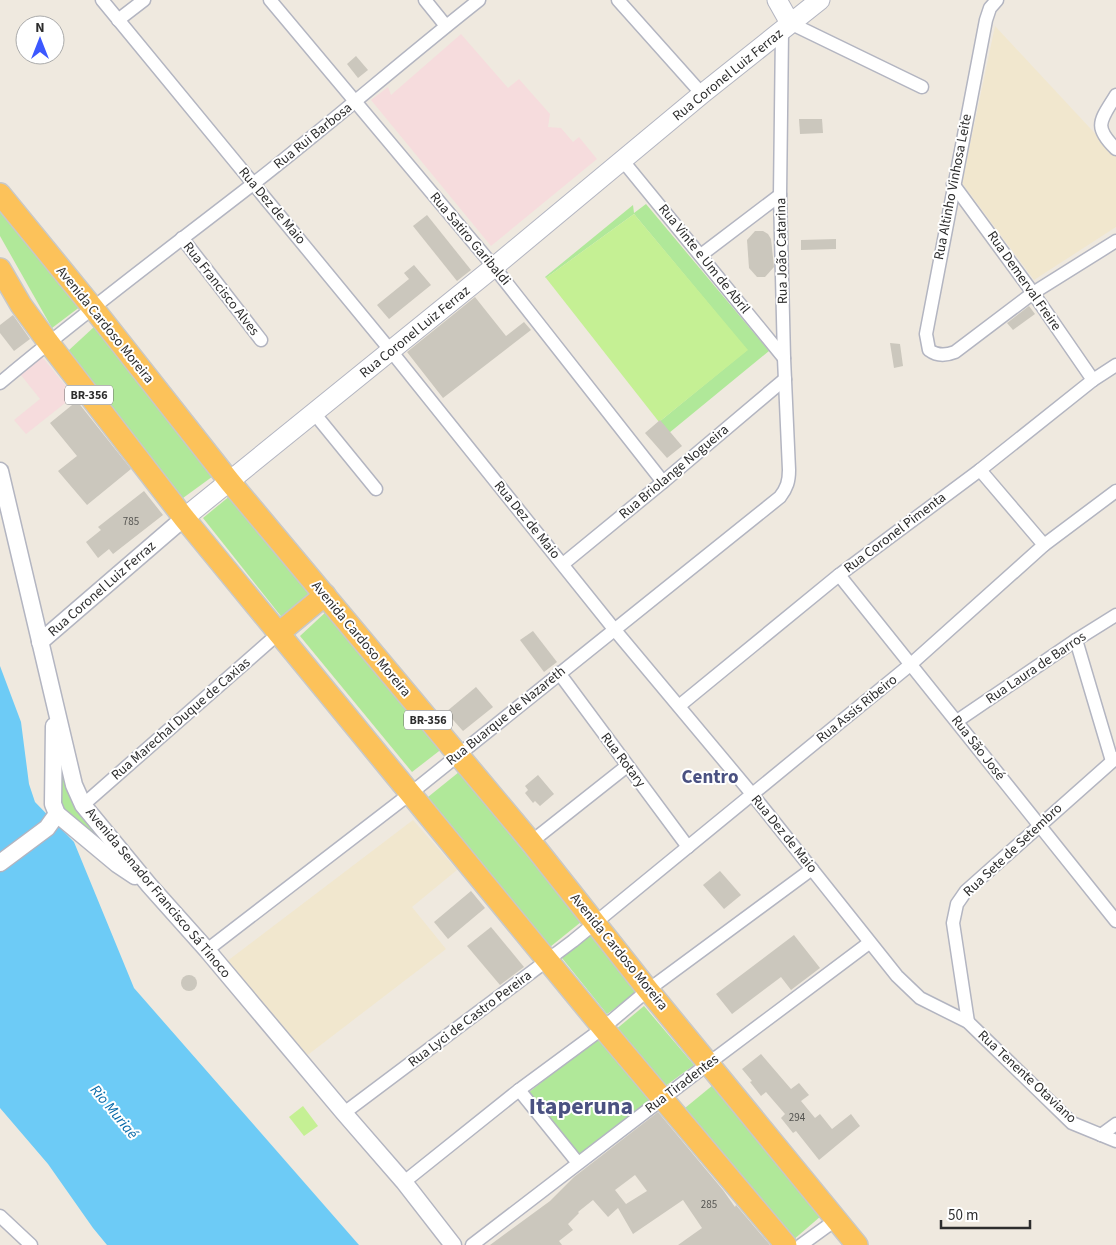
<svg xmlns="http://www.w3.org/2000/svg" width="1116" height="1245" viewBox="0 0 1116 1245" font-family="'Source Sans 3',sans-serif">
	<style>
		.education { fill: #f1e7ce }
		.medical { fill: #f6dcdd }
		.green { fill: #b0e899 }
		.pitch { fill: #c5f094 }
		.water { fill: #6dcbf6 }
		.building { fill: #cbc7bd; fill-rule: evenodd }
		.lines { fill: none; stroke-linecap: round; stroke-linejoin: round }
		.minor-casing { stroke: #b3b5c1; stroke-width: 15 }
		.tertiary-casing { stroke: #b3b5c1; stroke-width: 19 }
		.secondary-casing { stroke: #b3b5c1; stroke-width: 21 }
		.trunk-casing { stroke: #c8c8c8; stroke-width: 24 }
		.minor { stroke: #fff; stroke-width: 12 }
		.tertiary { stroke: #fff; stroke-width: 16 }
		.secondary { stroke: #fff; stroke-width: 19 }
		.trunk { stroke: #fcc25a; stroke-width: 21 }
		.labels { text-anchor: middle; dominant-baseline: central; stroke-width: 4; stroke-linejoin: round; paint-order: stroke }
		.number-label { font-size: 11px; fill: #545451 }
		.shield { fill: #fff; stroke: #6c6c6c; stroke-width: 1 }
		.shield-label { font-size: 12px; font-weight: bold; fill: #2d2d2d }
		.street-label { font-size: 14px; fill: #2d2d2d; stroke: #fff }
		.water-label { font-size: 15px; font-style: italic; fill: #0669a8; stroke: #fff }
		.district-label { font-size: 19px; font-weight: bold; fill: #4a5181; stroke: #fff }
		.town-label { font-size: 24px; font-weight: bold; fill: #4a5181; stroke: #fff }
	</style>
	<rect width="100%" height="100%" fill="#efe9df"/>
	<!-- education -->
	<g class="education">
		<polygon points="995,26 1116,156 1116,227 1034,280 962,183"/>
		<polygon points="413,820 457,870 412,907 446,949 305,1057 226,962"/>
	</g>
	<!-- medical -->
	<g class="medical">
		<polygon points="461,34 508,88 519,79 550,114 548,127 561,128 573,142 579,137 597,159 491,246 371,100 388,87 391,95"/>
		<polygon points="39,353 74,396 26,434 14,420 40,399 17,370"/>
	</g>
	<!-- green -->
	<g class="green">
		<polygon points="646,204 769,351 669,433 659,422 747,350 634,214 546,278 545,277 633,205 634,213"/>
		<polygon points="0,206 81,306 52,328 0,236"/>
		<polygon points="94,327 216,474 183,498 68,351"/>
		<polygon points="231,495 310,596 284,620 203,518"/>
		<polygon points="328,610 443,748 412,772 300,636"/>
		<polygon points="59,740 67,784 74,805 116,854 63,809 60,802"/>
		<polygon points="459,772 581,922 550,947 428,797"/>
		<polygon points="591,935 638,992 607,1014 562,958"/>
		<polygon points="644,1006 694,1065 664,1087 614,1031"/>
		<polygon points="598,1037 651,1103 581,1158 528,1093"/>
		<polygon points="713,1085 821,1216 792,1241 685,1108"/>
	</g>
	<!-- pitch -->
	<g class="pitch">
		<polygon points="634,214 748,350 659,422 546,278"/>
		<polygon points="303,1106 318,1126 304,1136 289,1117"/>
	</g>
	<!-- water -->
	<polygon class="water" points="0,666 21,722 29,784 35,802 74,842 134,988 359,1245 107,1245 93,1228 48,1164 0,1108"/>
	<!-- building -->
	<g class="building">
		<polygon points="356,56 368,70 358,78 347,64"/>
		<polygon points="799,119 822,119 823,133 800,134"/>
		<polygon points="427,215 471,270 457,281 413,226"/>
		<polygon points="755,231 763,231 768,234 771,239 774,267 765,277 757,277 749,268 747,240"/>
		<polygon points="836,239 836,249 801,250 801,240"/>
		<polygon points="414,265 431,285 389,319 377,305 409,279 404,273"/>
		<polygon points="475,297 506,336 524,322 531,330 443,398 407,352"/>
		<polygon points="1029,306 1035,314 1013,330 1007,323"/>
		<polygon points="13,315 30,339 14,351 0,333 0,325"/>
		<polygon points="890,343 900,344 903,366 894,368"/>
		<polygon points="77,401 131,469 87,505 58,471 77,456 50,423"/>
		<polygon points="660,420 682,446 667,458 645,433"/>
		<polygon points="144,491 163,515 113,554 109,549 98,558 86,542 101,530 98,527"/>
		<polygon points="533,631 557,662 544,672 520,640"/>
		<polygon points="476,687 493,707 463,731 446,712"/>
		<polygon points="538,775 554,794 540,806 535,801 533,803 525,793 528,790 525,786"/>
		<polygon points="720,871 741,895 724,909 703,885"/>
		<polygon points="471,891 485,908 448,939 434,922"/>
		<polygon points="491,927 524,967 500,985 467,946"/>
		<polygon points="794,935 820,968 791,990 781,977 732,1014 716,994"/>
		<circle cx="189" cy="983" r="8"/>
		<polygon points="761,1054 791,1089 799,1083 809,1095 801,1101 815,1118 820,1114 832,1129 851,1114 860,1126 819,1160 796,1131 793,1133 781,1118 785,1114 766,1092 761,1096 750,1082 752,1081 742,1069"/>
		<path d="M658 1112 723 1190 735 1207 736 1205 770 1245H678L702 1228 683 1200 633 1234 618 1208 608 1217 593 1200 578 1212 579 1213 568 1224 573 1230 559 1241 562 1245H490L550 1201 574 1177ZM635 1175 647 1191 626 1204 615 1190Z"/>
	</g>
	<g class="lines">
		<defs>
			<g id="minor">
				<polyline points="102,0 391,351 614,629 752,794 897,976 920,998 968,1022 1072,1123 1116,1141"/>
				<polyline points="270,0 494,267 663,482"/>
				<polyline points="425,0 446,26"/>
				<polyline points="618,0 702,94"/>
				<path d="M997 0 990 8 986 20 926 334 929 350C937 356 945 356 955 352L1033 293 1116 241"/>
				<polyline points="118,20 144,0"/>
				<polyline points="790,23 922,87"/>
				<path d="M1116 95C1101 120 1092 126 1116 149"/>
				<polyline points="623,161 784,358"/>
				<polyline points="953,184 1033,293 1093,380"/>
				<polyline points="182,238 261,340"/>
				<polyline points="701,255 780,195"/>
				<path d="M0 383C82 314 168 250 253 184 330 124 403 60 479 0"/>
				<polyline points="314,413 376,489"/>
				<polyline points="980,470 1044,545"/>
				<polyline points="563,564 663,482 785,379"/>
				<polyline points="839,575 1116,921"/>
				<polyline points="1076,640 1112,761"/>
				<polyline points="559,673 688,847"/>
				<polyline points="679,706 839,575 980,470 1093,380 1116,365"/>
				<polyline points="957,721 1076,640 1116,615"/>
				<polyline points="83,805 279,633"/>
				<polyline points="531,842 627,766"/>
				<path d="M207 950 411 793 780 497C787 488 789 481 789 470L784 358 780 195 782 31"/>
				<polyline points="968,1022 953,923 957,904 966,891 1116,758"/>
				<polyline points="519,1090 578,1163"/>
				<polyline points="344,1113 573,941 910,665 1044,545 1116,491"/>
				<polyline points="1101,1135 1116,1124"/>
				<polyline points="404,1182 519,1090 603,1028 648,990 812,869"/>
				<polyline points="0,1216 31,1245"/>
				<polyline points="472,1245 709,1063 869,943"/>
				<polyline points="801,1245 837,1219"/>
			</g>
			<g id="tertiary">
				<polyline points="0,471 74,785 83,805 149,885 207,950 344,1113 404,1182 453,1245"/>
				<polyline points="40,642 184,518"/>
				<polyline points="54,726 53,804 57,814 117,864 135,876"/>
				<polyline points="0,863 47,828 57,814"/>
			</g>
			<g id="secondary">
				<polyline points="777,0 790,23"/>
				<polyline points="184,518 494,267 702,94 820,0"/>
			</g>
			<g id="trunk">
				<polyline points="0,194 93,308 230,482 531,842 648,990 857,1245"/>
				<polyline points="0,269 21,305 48,342 184,518 603,1028 786,1245"/>
				<polyline points="279,633 325,595"/>
			</g>
		</defs>
		<!-- minor casing -->
		<use href="#minor" class="minor-casing"/>
		<!-- tertiary casing -->
		<use href="#tertiary" class="tertiary-casing"/>
		<!-- secondary casing -->
		<use href="#secondary" class="secondary-casing"/>
		<!-- trunk casing -->
		<use href="#trunk" class="trunk-casing"/>
		<!-- minor -->
		<use href="#minor" class="minor"/>
		<!-- tertiary -->
		<use href="#tertiary" class="tertiary"/>
		<!-- secondary -->
		<use href="#secondary" class="secondary"/>
		<!-- trunk -->
		<use href="#trunk" class="trunk"/>
	</g>
	<g class="labels">
		<!-- number labels -->
		<g class="number-label">
			<text x="131" y="521">785</text>
			<text x="797" y="1117">294</text>
			<text x="709" y="1204">285</text>
		</g>
		<!-- shield labels -->
		<g class="shield">
			<rect x="65" y="385.5" width="48" height="19" rx="4"/>
			<rect x="404" y="710.5" width="48" height="19" rx="4"/>
		</g>
		<g class="shield-label">
			<text x="89" y="395">BR-356</text>
			<text x="428" y="720">BR-356</text>
		</g>
		<!-- street labels -->
		<g class="street-label">
			<text transform="translate(728 75) rotate(-39)">Rua Coronel Luiz Ferraz</text>
			<text transform="translate(313 136) rotate(-39)">Rua Rui Barbosa</text>
			<text transform="translate(953 187) rotate(-79)">Rua Altinho Vinhosa Leite</text>
			<text transform="translate(272 206) rotate(50)">Rua Dez de Maio</text>
			<text transform="translate(470 239) rotate(50)">Rua Satiro Garibaldi</text>
			<text transform="translate(782 251) rotate(-91)">Rua João Catarina</text>
			<text transform="translate(704 259) rotate(51)">Rua Vinte e Um de Abril</text>
			<text transform="translate(1024 281) rotate(55)">Rua Demerval Freire</text>
			<text transform="translate(221 289) rotate(52)">Rua Francisco Alves</text>
			<text transform="translate(105 325) rotate(51)">Avenida Cardoso Moreira</text>
			<text transform="translate(415 332) rotate(-39)">Rua Coronel Luiz Ferraz</text>
			<text transform="translate(674 472) rotate(-40)">Rua Briolange Nogueira</text>
			<text transform="translate(527 520) rotate(51)">Rua Dez de Maio</text>
			<text transform="translate(895 533) rotate(-37)">Rua Coronel Pimenta</text>
			<text transform="translate(102 589) rotate(-41)">Rua Coronel Luiz Ferraz</text>
			<text transform="translate(361 639) rotate(50)">Avenida Cardoso Moreira</text>
			<text transform="translate(1036 668) rotate(-34)">Rua Laura de Barros</text>
			<text transform="translate(857 709) rotate(-39)">Rua Assis Ribeiro</text>
			<text transform="translate(506 716) rotate(-39)">Rua Buarque de Nazareth</text>
			<text transform="translate(181 719) rotate(-41)">Rua Marechal Duque de Caxias</text>
			<text transform="translate(978 748) rotate(52)">Rua São José</text>
			<text transform="translate(623 760) rotate(53)">Rua Rotary</text>
			<text transform="translate(784 834) rotate(51)">Rua Dez de Maio</text>
			<text transform="translate(1013 850) rotate(-43)">Rua Sete de Setembro</text>
			<text transform="translate(158 893) rotate(50)">Avenida Senador Francisco Sá Tinoco</text>
			<text transform="translate(619 952) rotate(51)">Avenida Cardoso Moreira</text>
			<text transform="translate(470 1019) rotate(-37)">Rua Lyci de Castro Pereira</text>
			<text transform="translate(1027 1077) rotate(43)">Rua Tenente Otaviano</text>
			<text transform="translate(682 1084) rotate(-37)">Rua Tiradentes</text>
		</g>
		<!-- water labels -->
		<g class="water-label">
			<text transform="translate(114 1112) rotate(50)">Rio Muriaé</text>
		</g>
		<!-- district labels -->
		<g class="district-label">
			<text x="710" y="777">Centro</text>
		</g>
		<!-- town labels -->
		<g class="town-label">
			<text x="581" y="1106">Itaperuna</text>
		</g>
	</g>
	<!-- north arrow -->
	<g transform="translate(40 40)"><circle r="24" fill="#ffffff" stroke="#ababab"/>
	<path d="M0-4L9 19L0 12L-9 19Z" fill="#3c58ff"/>
	<text y="-8" font-size="14" font-weight="bold" text-anchor="middle" fill="#2d2d2d">N</text>
	</g>
	<!-- scale -->
	<path d="M941 1220v8h89v-8" fill="none" stroke="#2d2d2d" stroke-width="2.5"/>
	<text x="948" y="1220" font-size="15" fill="#2d2d2d" stroke="#ffffff" stroke-width="4" paint-order="stroke">50 m</text>
</svg>
